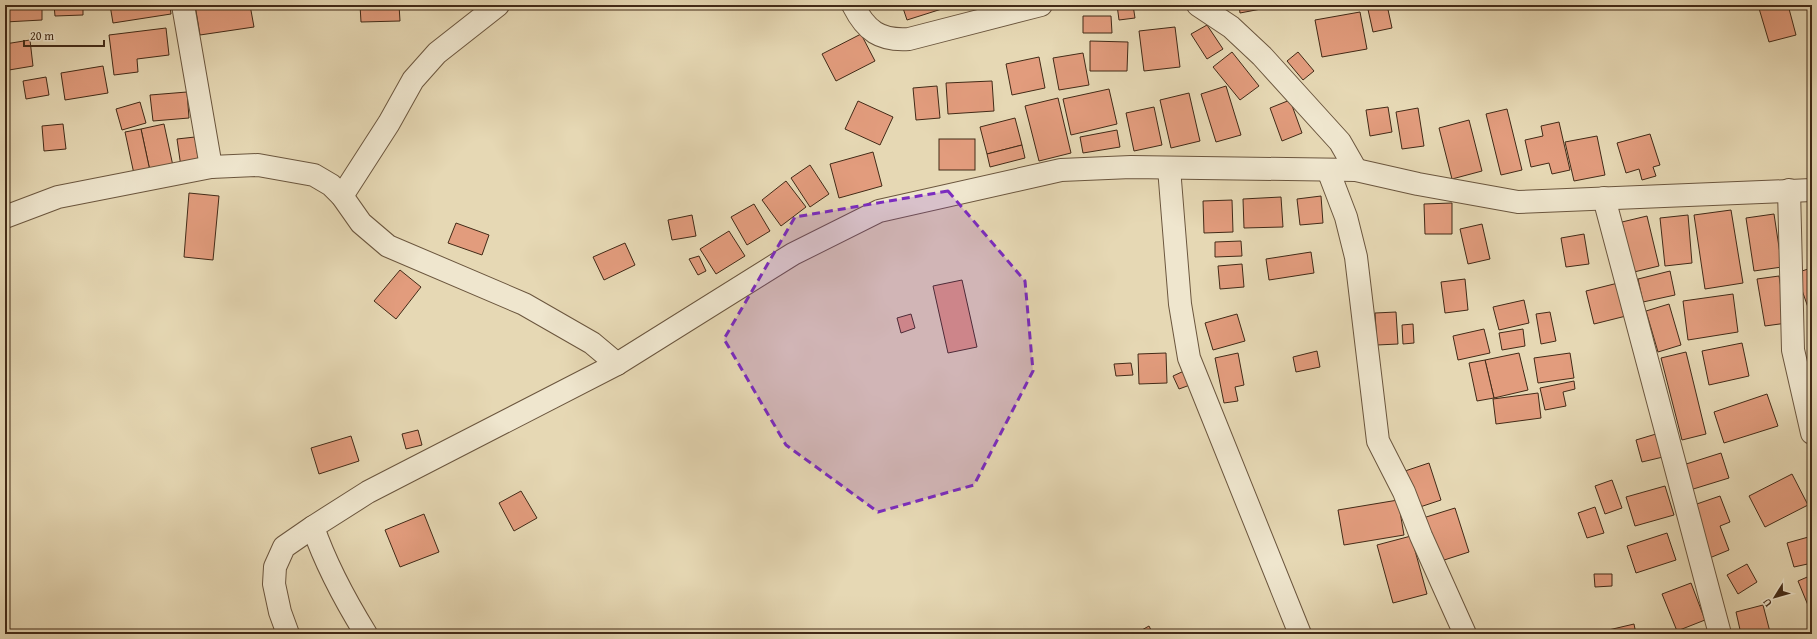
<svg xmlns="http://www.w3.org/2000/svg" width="1817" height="639" viewBox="0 0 1817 639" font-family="'Gentium Book Plus',serif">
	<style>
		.building { fill: #e29c7d; stroke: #422a17 }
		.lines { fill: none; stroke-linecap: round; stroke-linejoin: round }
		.minor-casing { stroke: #6b563e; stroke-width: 24 }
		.minor { stroke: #efe6ce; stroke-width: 22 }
		.marked { fill: #7b2cbf; fill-opacity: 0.2; stroke: #7b2cbf; stroke-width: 3; stroke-dasharray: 8 5; stroke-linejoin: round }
	</style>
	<rect width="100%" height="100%" fill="#e6d8b4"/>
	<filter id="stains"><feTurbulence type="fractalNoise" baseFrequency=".005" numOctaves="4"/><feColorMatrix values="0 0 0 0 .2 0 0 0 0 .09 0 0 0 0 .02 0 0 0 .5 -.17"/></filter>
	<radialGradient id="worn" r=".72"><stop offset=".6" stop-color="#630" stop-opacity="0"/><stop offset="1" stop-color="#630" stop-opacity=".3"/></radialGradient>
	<!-- building -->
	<g class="building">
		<polygon points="5,5 42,5 42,20 5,22"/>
		<polygon points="54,5 83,5 83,15 55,16"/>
		<polygon points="110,5 170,5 171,14 113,23"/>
		<polygon points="195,5 250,5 254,27 200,35"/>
		<polygon points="360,5 399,5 400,21 361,22"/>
		<polygon points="902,5 948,5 948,7 907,20"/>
		<polygon points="1117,5 1133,5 1135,18 1119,20"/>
		<polygon points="1239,5 1260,5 1261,9 1240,13"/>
		<polygon points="1367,5 1387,5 1392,28 1373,32"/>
		<polygon points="1758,5 1788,5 1796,35 1769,42"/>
		<polygon points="1360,12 1367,49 1322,57 1315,20"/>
		<polygon points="1083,16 1111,16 1112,33 1083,33"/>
		<polygon points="1207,25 1223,49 1207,59 1191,34"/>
		<polygon points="1175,27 1180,67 1144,71 1139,31"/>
		<polygon points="166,28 169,55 137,59 138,72 114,75 109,35"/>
		<polygon points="861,34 875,61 836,81 822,54"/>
		<polygon points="30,40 33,66 9,70 5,44"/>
		<polygon points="1090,41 1128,42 1127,71 1090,71"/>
		<polygon points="1232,52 1259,86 1240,100 1213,67"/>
		<polygon points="1298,52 1314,71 1303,80 1287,61"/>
		<polygon points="1083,53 1089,85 1059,90 1053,58"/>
		<polygon points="1039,57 1045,88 1012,95 1006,64"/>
		<polygon points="103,66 108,93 65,100 61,73"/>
		<polygon points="46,77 49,95 26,99 23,81"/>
		<polygon points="992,81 994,111 948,114 946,83"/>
		<polygon points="937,86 940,118 916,120 913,88"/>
		<polygon points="1226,86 1241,135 1216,142 1201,94"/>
		<polygon points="1109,89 1117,124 1071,135 1063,99"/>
		<polygon points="187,92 189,118 153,121 150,95"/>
		<polygon points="1189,93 1200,141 1171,148 1160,100"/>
		<polygon points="1058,98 1071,153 1039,161 1025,106"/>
		<polygon points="1290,100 1302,133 1282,141 1270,108"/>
		<polygon points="858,101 893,117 880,145 845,129"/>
		<polygon points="140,102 146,123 122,130 116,109"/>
		<polygon points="1154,107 1162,145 1134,151 1126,113"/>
		<polygon points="1388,107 1392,132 1370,136 1366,110"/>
		<polygon points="1418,108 1424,146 1402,149 1396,112"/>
		<polygon points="1507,109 1522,170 1501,175 1486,114"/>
		<polygon points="1015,118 1022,145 987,154 980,127"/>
		<polygon points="1469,120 1482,171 1452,179 1439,128"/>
		<polygon points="1559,122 1570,170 1552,174 1549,163 1531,167 1525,140 1543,136 1541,126"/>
		<polygon points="63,124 66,149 44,151 42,126"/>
		<polygon points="164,124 173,166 150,171 141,129"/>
		<polygon points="141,129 150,171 134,174 125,132"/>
		<polygon points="1117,130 1120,147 1083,153 1080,137"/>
		<polygon points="1650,134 1660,165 1653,167 1656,176 1642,180 1639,169 1626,173 1617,143"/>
		<polygon points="1597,136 1605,175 1574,181 1565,142"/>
		<polygon points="195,137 199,165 181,167 177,139"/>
		<rect x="939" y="139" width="36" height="31"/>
		<polygon points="1022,145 1025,158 990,167 987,154"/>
		<polygon points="873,152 882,186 839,198 830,164"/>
		<polygon points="810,165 829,194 810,207 791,178"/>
		<polygon points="786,181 806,207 781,226 762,200"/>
		<polygon points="189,193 219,196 213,260 184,257"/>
		<polygon points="1321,196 1323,223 1300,225 1297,199"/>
		<polygon points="1281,197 1283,227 1244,228 1243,199"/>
		<polygon points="1232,200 1233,232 1204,233 1203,201"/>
		<polygon points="1452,203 1452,234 1425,234 1424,204"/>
		<polygon points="754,204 770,231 747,245 731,217"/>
		<polygon points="1731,210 1743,283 1705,289 1694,215"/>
		<polygon points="1774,214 1782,267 1754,271 1746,218"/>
		<polygon points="692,215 696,236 672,240 668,220"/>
		<polygon points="1688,215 1692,263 1665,266 1660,218"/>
		<polygon points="1647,216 1659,266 1634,272 1622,222"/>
		<polygon points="456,223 489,235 482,255 448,243"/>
		<polygon points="1482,224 1490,259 1468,264 1460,229"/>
		<polygon points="729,231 745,256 716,274 700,249"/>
		<polygon points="1584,234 1589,264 1566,267 1561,238"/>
		<polygon points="1241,241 1242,256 1215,257 1215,242"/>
		<polygon points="625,243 635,265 604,280 593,257"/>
		<polygon points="1311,252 1314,273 1269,280 1266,259"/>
		<polygon points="699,256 706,271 698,275 689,259"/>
		<polygon points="1242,264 1244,287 1220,289 1218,266"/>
		<polygon points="1808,269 1812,281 1812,316 1811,316 1796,273"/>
		<polygon points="400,270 421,287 396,319 374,301"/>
		<polygon points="1670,271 1675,295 1643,302 1638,279"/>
		<polygon points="1779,276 1787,323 1765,326 1757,279"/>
		<polygon points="1465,279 1468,310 1445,313 1441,282"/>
		<polygon points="962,280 977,347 948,353 933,286"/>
		<polygon points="1618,283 1626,316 1594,324 1586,291"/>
		<polygon points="1733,294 1738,332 1688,340 1683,301"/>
		<polygon points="1524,300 1529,323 1499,330 1493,307"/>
		<polygon points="1669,304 1681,345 1658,352 1646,311"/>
		<polygon points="1396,312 1398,344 1377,345 1375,313"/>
		<polygon points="1550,312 1556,341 1541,344 1536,314"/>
		<polygon points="911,314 915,328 901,333 897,318"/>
		<polygon points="1237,314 1245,341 1213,350 1205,323"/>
		<polygon points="1413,324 1414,343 1403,344 1402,325"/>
		<polygon points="1484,329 1490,353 1458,360 1453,336"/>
		<polygon points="1523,329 1525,346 1502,350 1499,333"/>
		<polygon points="1742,343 1749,376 1709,385 1702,351"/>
		<polygon points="1317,351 1320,367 1296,372 1293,357"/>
		<polygon points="1686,352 1706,434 1682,440 1661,358"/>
		<polygon points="1166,353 1167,383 1139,384 1138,354"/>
		<polygon points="1238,353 1244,385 1235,387 1238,401 1224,403 1215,358"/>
		<polygon points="1519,353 1528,390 1494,398 1485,360"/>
		<polygon points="1570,353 1574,378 1538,383 1534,358"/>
		<polygon points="1485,360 1494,398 1477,401 1469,363"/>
		<polygon points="1131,363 1133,375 1116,376 1114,364"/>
		<polygon points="1184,371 1190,385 1179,389 1173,376"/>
		<polygon points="1574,381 1575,389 1563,392 1566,406 1545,410 1540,388"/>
		<polygon points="1538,393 1541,418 1496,424 1493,399"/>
		<polygon points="1767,394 1778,426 1724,443 1714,412"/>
		<polygon points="418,430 422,445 406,449 402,434"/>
		<polygon points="1656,434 1663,457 1642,462 1636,440"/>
		<polygon points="351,436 359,461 319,474 311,448"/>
		<polygon points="1721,453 1729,478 1690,490 1683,465"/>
		<polygon points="1429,463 1441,500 1414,509 1402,472"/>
		<polygon points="1792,474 1808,505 1765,527 1749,496"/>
		<polygon points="1612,480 1622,508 1605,514 1595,486"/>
		<polygon points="1665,486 1674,515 1635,526 1626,497"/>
		<polygon points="521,491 537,518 514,531 499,503"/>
		<polygon points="1720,496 1730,522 1720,526 1729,550 1707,559 1688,507"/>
		<polygon points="1398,500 1404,535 1344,545 1338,510"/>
		<polygon points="1595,507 1604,533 1587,538 1578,513"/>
		<polygon points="1455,508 1469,552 1438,562 1423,518"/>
		<polygon points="424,514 439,552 400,567 385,530"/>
		<polygon points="1667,533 1676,560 1636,573 1627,546"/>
		<polygon points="1411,536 1427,594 1393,603 1377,545"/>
		<polygon points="1812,536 1812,563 1794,567 1787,543"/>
		<polygon points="1747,564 1757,582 1738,594 1727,575"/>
		<polygon points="1594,574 1612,574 1612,586 1595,587"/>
		<polygon points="1812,575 1812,615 1798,581"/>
		<polygon points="1691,583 1705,620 1677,631 1662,594"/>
		<polygon points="1763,605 1770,632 1761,634 1741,634 1736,612"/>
		<polygon points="1634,624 1636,634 1601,634 1600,632"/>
		<polygon points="1149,626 1153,634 1141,634 1140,631"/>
	</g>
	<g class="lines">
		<defs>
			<g id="minor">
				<polyline points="183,5 211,167"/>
				<path d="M853 5C866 31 880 41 909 39L1041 5"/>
				<polyline points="1198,5 1231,27 1262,56 1340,142 1356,170"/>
				<polyline points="1169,168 1180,304 1189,358 1300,634"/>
				<polyline points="1328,170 1346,217 1356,257 1378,441 1404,492 1421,536 1465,634"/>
				<polyline points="1789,190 1793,350 1812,433"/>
				<polyline points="342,196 389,123 413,80 437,53 498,5"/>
				<polyline points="1604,198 1720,634"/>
				<polyline points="5,217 58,197 211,167 258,165 314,175 331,185 342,196 361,223 388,246 524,304 592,343 617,364"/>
				<polyline points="288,634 280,612 274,584 275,567 284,547 313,527"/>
				<path d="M366 634C345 600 326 565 313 527L368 492 617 364 793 254 879 211 1061 170 1131 167 1356 170 1418 184 1518 202 1812 190"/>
			</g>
		</defs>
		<!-- minor casing -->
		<use href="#minor" class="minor-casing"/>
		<!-- minor -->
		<use href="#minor" class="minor"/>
	</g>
	<!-- marked area -->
	<path class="marked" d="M948 191 1025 281 1033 371 974 485 878 512 786 445 724 339 795 217Z"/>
	<!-- margin -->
	<rect width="1817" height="639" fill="none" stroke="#e6d8b4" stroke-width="20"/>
	<rect x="6" y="6" width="1805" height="627" fill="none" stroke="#422a17" stroke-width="2"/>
	<rect x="10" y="10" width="1797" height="619" fill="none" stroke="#422a17"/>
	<!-- north arrow -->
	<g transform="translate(1775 597) rotate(233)" stroke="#efe6ce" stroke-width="3" paint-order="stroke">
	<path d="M0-3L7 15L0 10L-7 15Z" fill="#422a17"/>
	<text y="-6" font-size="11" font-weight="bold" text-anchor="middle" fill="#422a17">U</text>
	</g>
	<!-- scale -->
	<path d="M24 40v6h80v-6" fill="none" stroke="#422a17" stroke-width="2"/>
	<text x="30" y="40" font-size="12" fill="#422a17" stroke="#efe6ce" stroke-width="3" paint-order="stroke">20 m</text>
	<rect width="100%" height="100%" filter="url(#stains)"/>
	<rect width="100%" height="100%" fill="url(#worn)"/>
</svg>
